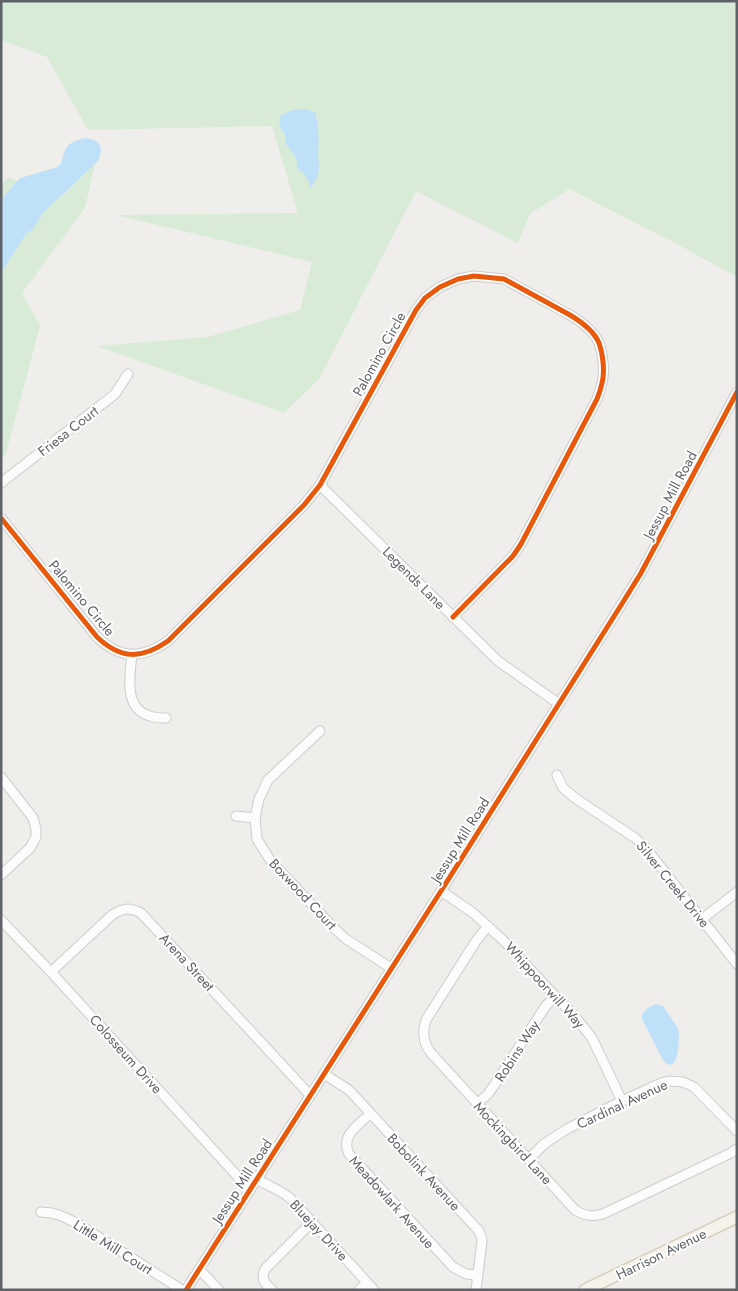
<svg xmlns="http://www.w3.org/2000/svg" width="738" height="1291" viewBox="0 0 738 1291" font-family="Jost,sans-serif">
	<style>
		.green { fill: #d8ebd6 }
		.water { fill: #bfe0f9 }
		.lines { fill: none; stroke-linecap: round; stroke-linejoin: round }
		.minor-casing { stroke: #cbcccc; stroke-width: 11 }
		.major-casing { stroke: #d7ceb8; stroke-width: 14 }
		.minor { stroke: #fdfcfc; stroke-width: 9 }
		.major { stroke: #f4f2e9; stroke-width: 11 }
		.cycleway-casing { stroke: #fff; stroke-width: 8 }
		.cycleway { stroke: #e8590c; stroke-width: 5 }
		.labels { text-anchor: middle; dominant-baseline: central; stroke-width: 4; stroke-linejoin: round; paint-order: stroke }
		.street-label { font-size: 14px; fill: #5f6368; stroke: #fff }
	</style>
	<rect width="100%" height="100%" fill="#efeeea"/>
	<!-- green -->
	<g class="green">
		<polygon points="1,1 737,1 737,277 679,245 569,189 530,214 518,243 416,191 319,379 284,413 97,346 208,337 300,310 312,262 116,215 298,213 272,126 88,130 47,57 1,40"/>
		<polygon points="95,164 85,208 22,293 40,326 5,457 1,455 1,284 3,270 26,234 33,228 43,213"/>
		<polygon points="8,177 17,181 1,200 1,186"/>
	</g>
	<!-- water -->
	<g class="water">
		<path d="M305 109 315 112C319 129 319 138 318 155 318 159 319 163 319 167 319 174 315 183 310 188 308 179 306 174 298 169L296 157 286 144 284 132 280 128 279 118 283 114 293 110Z"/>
		<path d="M84 138C101 139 104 147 98 161L43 213 33 229 26 234 3 270 1 284V200L17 181 20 178 58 167C61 164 62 161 63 156 67 143 72 142 84 138Z"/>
		<path d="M656 1004 663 1006 678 1028C680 1036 679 1079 663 1060L642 1019V1014L648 1008Z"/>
	</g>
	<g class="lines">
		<defs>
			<g id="minor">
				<polyline points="1,483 115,394 128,374"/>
				<polyline points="320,485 498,661 559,704"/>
				<path d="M1 518 97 637C121 660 142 659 168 641L304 505 320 485 416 310 425 298 440 287 458 279 474 276 504 279 570 315C580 321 594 331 599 343 603 354 605 372 602 383 601 388 599 394 597 399L521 544 513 556 453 617"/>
				<path d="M132 654C130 674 123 709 150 716 155 718 161 718 166 718"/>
				<polyline points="320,731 268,780 259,799 257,808 255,818 257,839 270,860 334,928 346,939 391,968"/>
				<polyline points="557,775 563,788 575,798 635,838 645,847 737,964"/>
				<polyline points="1,777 33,818 36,829 36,837 30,848 1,875"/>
				<polyline points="236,816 255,818"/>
				<polyline points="441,891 472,912 504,941 555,996 573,1014 592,1038 622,1101"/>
				<polyline points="702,919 737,892"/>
				<polyline points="1,920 51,972 250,1190"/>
				<path d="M488 926 476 941 426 1020C422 1032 423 1043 431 1053L575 1210C584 1216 592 1217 603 1214L731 1153 737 1149"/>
				<path d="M51 972 112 915C123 908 129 907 141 913L310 1095"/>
				<polyline points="324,1074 349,1090 479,1231 481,1236 482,1241 476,1290"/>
				<polyline points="477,1104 488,1094 495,1084 545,1007 555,996"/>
				<path d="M370 1114C358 1125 340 1136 349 1154L453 1267 466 1274 477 1275"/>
				<polyline points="529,1159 544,1144 567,1129 622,1101 661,1083 669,1081 683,1082 694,1087 737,1131"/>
				<path d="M257 1179C269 1187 280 1189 291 1199L374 1290"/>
				<path d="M41 1212C56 1212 66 1218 78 1224L182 1290"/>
				<polyline points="199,1269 219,1290"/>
				<polyline points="186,1290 441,891 623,602 641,573 737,392"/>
				<path d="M272 1290C264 1283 260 1277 266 1268L312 1222"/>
				<polyline points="359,1290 367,1283"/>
			</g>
			<polyline id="major" points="585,1290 737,1217"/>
		</defs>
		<!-- minor casing -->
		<use href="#minor" class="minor-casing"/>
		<!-- major casing -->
		<use href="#major" class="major-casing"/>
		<!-- minor -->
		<use href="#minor" class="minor"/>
		<!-- major -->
		<use href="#major" class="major"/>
		<defs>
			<g id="cycleway">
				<path d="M1 518 97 637C121 660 142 659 168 641L304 505 320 485 416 310 425 298 440 287 458 279 474 276 504 279 570 315C580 321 594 331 599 343 603 354 605 372 602 383 601 388 599 394 597 399L521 544 513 556 453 617"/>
				<polyline points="186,1290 441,891 623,602 641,573 737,392"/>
			</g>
		</defs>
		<!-- cycleway casing -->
		<use href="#cycleway" class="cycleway-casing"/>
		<!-- cycleway -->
		<use href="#cycleway" class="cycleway"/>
	</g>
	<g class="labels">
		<!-- street labels -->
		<g class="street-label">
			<text transform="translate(379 354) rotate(-61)">Palomino Circle</text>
			<text transform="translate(68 431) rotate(-38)">Friesa Court</text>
			<text transform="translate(670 495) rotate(-62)">Jessup Mill Road</text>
			<text transform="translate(414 578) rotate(45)">Legends Lane</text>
			<text transform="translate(82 598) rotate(50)">Palomino Circle</text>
			<text transform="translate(460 840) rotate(-58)">Jessup Mill Road</text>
			<text transform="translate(673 884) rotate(51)">Silver Creek Drive</text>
			<text transform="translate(303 894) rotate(47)">Boxwood Court</text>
			<text transform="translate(187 962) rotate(47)">Arena Street</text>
			<text transform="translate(545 985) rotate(48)">Whippoorwill Way</text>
			<text transform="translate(517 1051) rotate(-57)">Robins Way</text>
			<text transform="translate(126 1054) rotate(48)">Colosseum Drive</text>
			<text transform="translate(622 1104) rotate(-25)">Cardinal Avenue</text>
			<text transform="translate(513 1143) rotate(47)">Mockingbird Lane</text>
			<text transform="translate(424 1172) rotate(47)">Bobolink Avenue</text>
			<text transform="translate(242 1181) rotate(-57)">Jessup Mill Road</text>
			<text transform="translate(392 1202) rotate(48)">Meadowlark Avenue</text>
			<text transform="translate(319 1230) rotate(47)">Bluejay Drive</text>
			<text transform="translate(113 1247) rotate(32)">Little Mill Court</text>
			<text transform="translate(661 1254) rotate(-26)">Harrison Avenue</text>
		</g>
	</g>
	<!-- border -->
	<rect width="738" height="1291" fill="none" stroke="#5f6368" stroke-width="5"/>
</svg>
